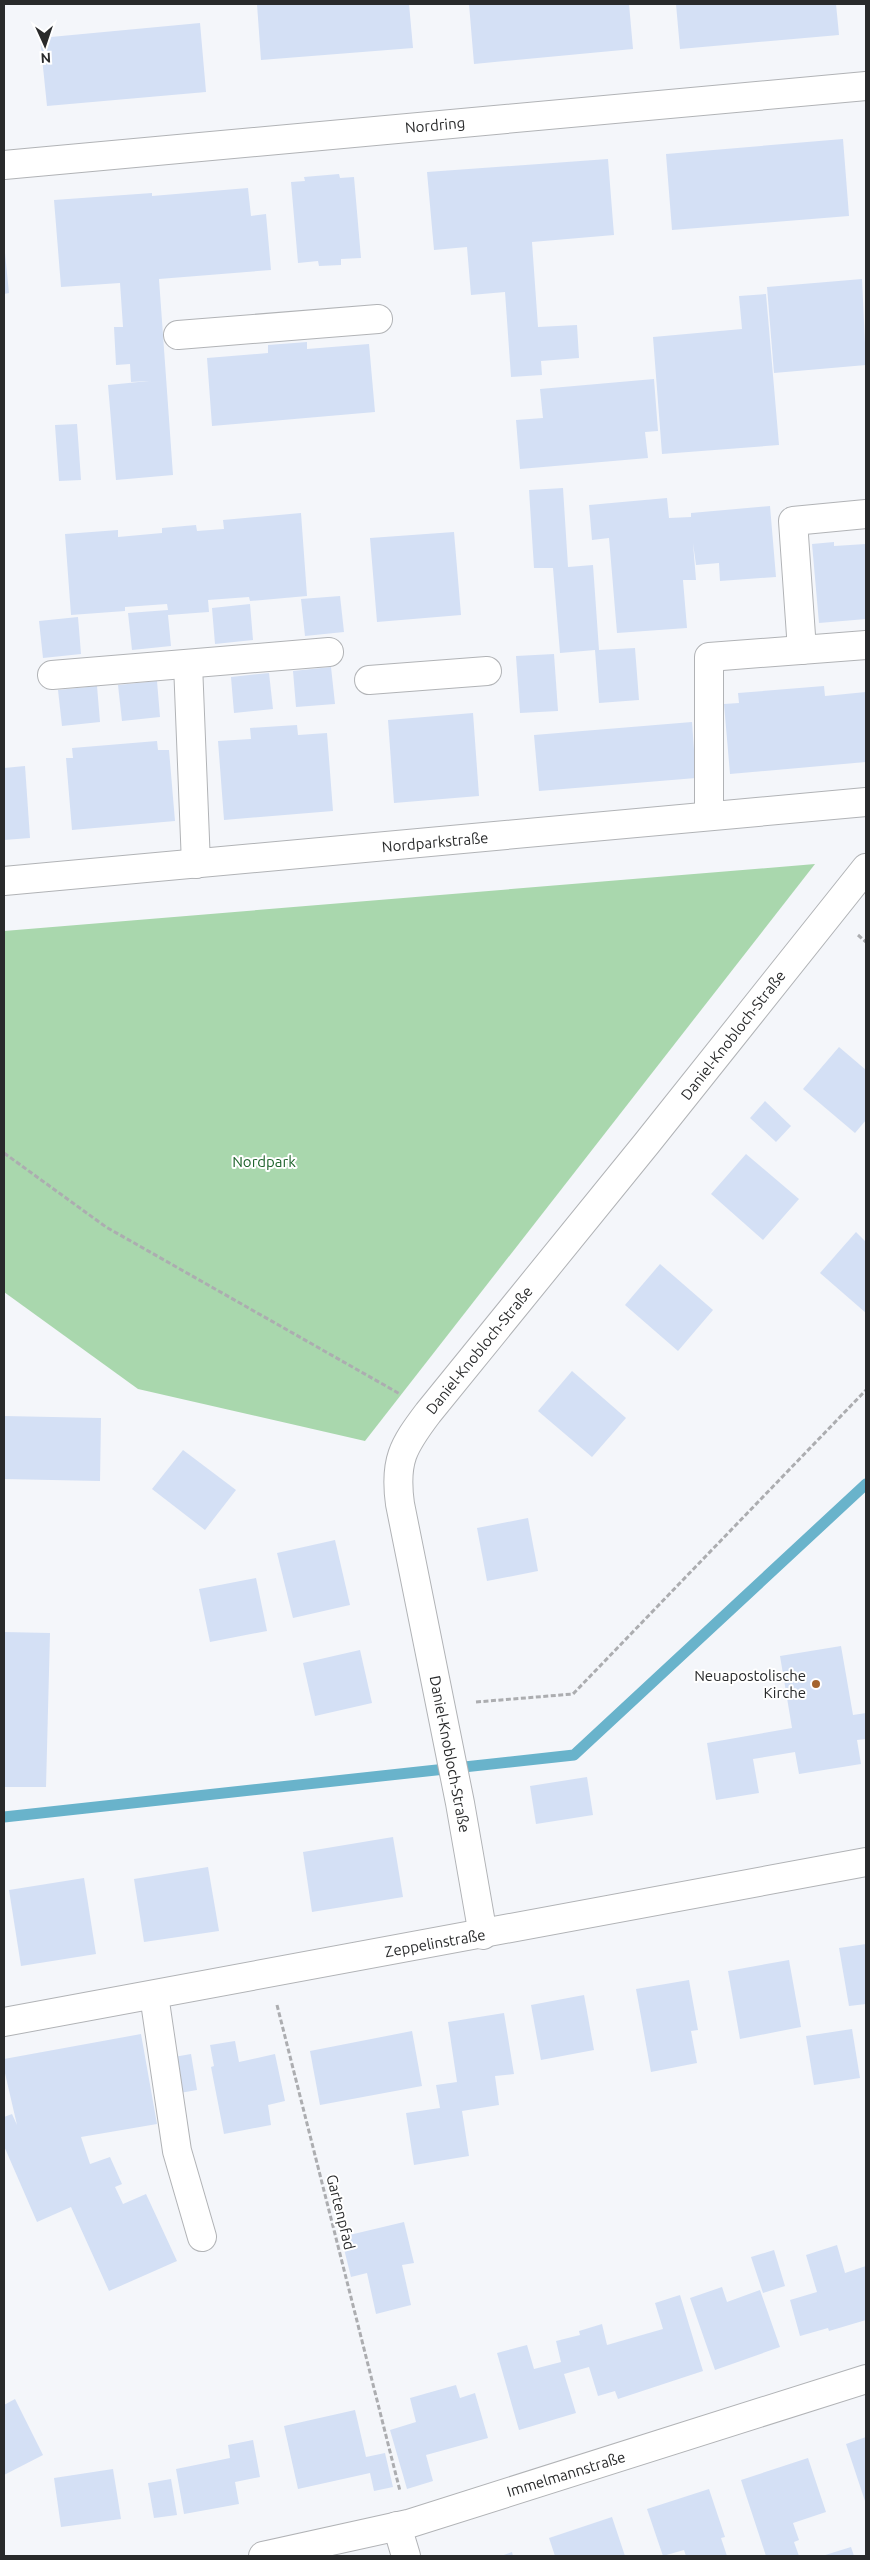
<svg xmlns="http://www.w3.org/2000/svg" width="870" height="2560" viewBox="0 0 870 2560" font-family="Ubuntu,sans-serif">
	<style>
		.green { fill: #a9d7ad }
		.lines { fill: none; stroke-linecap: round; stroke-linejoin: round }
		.stream { stroke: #69b3cb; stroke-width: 11 }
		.building { fill: #d4e0f5 }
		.minor-casing { stroke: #b1b3b6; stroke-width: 30 }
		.path { stroke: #acadb0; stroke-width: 3; stroke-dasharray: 5 2.5; stroke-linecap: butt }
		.minor { stroke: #fff; stroke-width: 28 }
		.poi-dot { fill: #a5642e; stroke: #fff; stroke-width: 2 }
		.labels { text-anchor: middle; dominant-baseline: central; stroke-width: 4; stroke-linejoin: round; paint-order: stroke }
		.street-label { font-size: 15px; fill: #292a2b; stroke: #fff }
		.park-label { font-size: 15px; fill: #1e642c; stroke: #fff }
		.poi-label { font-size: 15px; fill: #292a2b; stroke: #fff; text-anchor: end }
	</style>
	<rect width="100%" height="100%" fill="#f4f6fa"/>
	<!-- green -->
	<polygon class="green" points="815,864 365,1441 138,1389 4,1292 4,931"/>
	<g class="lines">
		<!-- stream -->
		<polyline class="stream" points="4,1817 574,1755 866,1484"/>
	</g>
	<!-- building -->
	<g class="building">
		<polygon points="257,4 409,4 413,48 261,60"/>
		<polygon points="469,4 629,4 633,49 474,64"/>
		<polygon points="676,4 836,4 839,35 680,49"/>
		<polygon points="200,23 206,92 47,106 40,38"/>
		<polygon points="843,139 849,216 672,230 666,154"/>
		<polygon points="608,159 614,235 532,242 538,327 577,325 579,358 541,361 542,375 511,377 505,292 471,295 467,247 434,250 427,172"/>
		<polygon points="339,174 340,178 354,177 361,258 341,259 341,265 319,266 318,261 298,263 291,182 305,181 304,177"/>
		<polygon points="248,188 251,216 266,214 271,270 159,279 173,475 116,480 108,385 149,381 131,382 130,364 116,365 114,327 123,327 120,283 61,287 54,200 152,193 152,196"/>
		<polygon points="5,253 9,293 4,294 4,254"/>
		<polygon points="862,279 866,365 774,373 767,287"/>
		<polygon points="766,294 779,445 662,454 653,337 742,329 739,296"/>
		<polygon points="307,342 307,349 369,344 375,412 212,426 207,358 268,353 268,345"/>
		<polygon points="654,379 658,431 645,432 648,458 520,469 516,420 543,418 540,389"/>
		<polygon points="77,424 81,480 59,481 55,425"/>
		<polygon points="563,488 568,567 593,565 599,650 635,648 639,700 599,703 595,650 560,653 553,568 534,568 529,490"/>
		<polygon points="667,498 669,518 691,517 691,513 770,506 776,577 720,581 719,563 696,565 693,543 696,580 683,580 687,628 617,633 609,538 592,540 589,505"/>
		<polygon points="301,513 307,596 250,601 249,597 208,600 209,612 168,615 171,646 132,650 128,613 168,610 167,604 125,607 125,611 71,615 65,534 118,530 118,537 162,533 162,528 196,525 197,531 224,529 223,520"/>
		<polygon points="454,532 461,615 377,622 370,538"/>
		<polygon points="834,542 834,546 866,544 866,619 819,623 812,544"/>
		<polygon points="340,596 344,632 305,636 301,599"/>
		<polygon points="250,604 253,640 215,644 212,608"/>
		<polygon points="78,617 81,654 43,658 39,621"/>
		<polygon points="554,654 558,711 520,713 516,656"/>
		<polygon points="331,667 335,704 296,707 293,671"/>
		<polygon points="269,673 273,709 234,713 231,677"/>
		<polygon points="157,681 160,717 122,721 118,685"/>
		<polygon points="97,686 100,722 62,726 58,690"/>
		<polygon points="824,686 825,696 866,692 866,762 730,774 724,704 739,703 738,693"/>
		<polygon points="473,713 479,796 394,803 388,720"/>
		<polygon points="692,722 696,778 539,791 534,735"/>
		<polygon points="297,725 298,735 327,733 333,811 224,820 218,741 251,739 250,728"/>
		<polygon points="157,741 158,750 169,750 175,821 72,830 66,758 73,758 72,748"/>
		<polygon points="25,766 30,838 4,840 4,768"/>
		<polygon points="839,1047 866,1070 866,1120 855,1133 803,1089"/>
		<polygon points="765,1101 791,1126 776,1142 750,1118"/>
		<polygon points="746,1154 799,1199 763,1240 711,1194"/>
		<polygon points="856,1232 866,1242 866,1313 820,1273"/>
		<polygon points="660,1264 713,1310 678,1351 625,1305"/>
		<polygon points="572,1371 626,1418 592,1457 538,1411"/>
		<polygon points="4,1416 101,1418 100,1481 4,1479"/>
		<polygon points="183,1450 236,1490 205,1530 152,1489"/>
		<polygon points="528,1518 538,1571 487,1581 477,1528"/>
		<polygon points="335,1540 350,1605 293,1618 277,1553"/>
		<polygon points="256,1578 267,1631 210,1642 199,1589"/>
		<polygon points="4,1632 50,1633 46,1787 4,1787"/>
		<polygon points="841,1646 853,1715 866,1713 866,1739 857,1740 861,1764 799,1774 795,1752 753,1759 759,1793 716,1800 707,1743 792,1728 780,1656"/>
		<polygon points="360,1650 372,1703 315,1716 303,1663"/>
		<polygon points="587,1777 593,1815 536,1824 530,1786"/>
		<polygon points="393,1837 403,1897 312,1912 303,1852"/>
		<polygon points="208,1867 219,1931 144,1942 134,1879"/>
		<polygon points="84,1878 96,1954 21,1966 9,1890"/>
		<polygon points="866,1944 866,2004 849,2006 839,1948"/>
		<polygon points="789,1960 801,2027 740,2039 728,1971"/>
		<polygon points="689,1980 698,2030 691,2031 697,2063 651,2072 636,1989"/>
		<polygon points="584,1995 594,2050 541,2060 531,2005"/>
		<polygon points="504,2013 514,2074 495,2076 499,2105 462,2111 469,2156 414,2165 406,2113 440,2108 436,2085 457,2082 448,2022"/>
		<polygon points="852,2029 860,2078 814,2085 806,2036"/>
		<polygon points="412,2031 422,2086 320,2105 310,2051"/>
		<polygon points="141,2034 157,2124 81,2137 90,2164 110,2157 122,2184 115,2187 123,2204 146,2194 177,2261 109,2291 71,2207 37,2222 4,2146 4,2117 12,2114 17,2125 4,2069 4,2059"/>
		<polygon points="235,2041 239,2062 275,2054 285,2101 268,2105 271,2125 224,2134 211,2067 214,2066 210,2045"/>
		<polygon points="191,2054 197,2090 174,2094 168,2058"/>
		<polygon points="404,2222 414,2263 402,2265 411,2305 376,2314 367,2273 351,2277 341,2237"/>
		<polygon points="837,2245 845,2273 866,2266 866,2320 829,2331 828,2328 800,2336 790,2300 817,2292 806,2255"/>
		<polygon points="774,2250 785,2286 763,2293 751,2257"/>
		<polygon points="722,2287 727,2302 760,2290 780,2347 715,2370 690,2298"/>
		<polygon points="680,2295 703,2371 618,2399 615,2391 598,2396 589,2367 564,2374 576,2413 519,2430 497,2353 527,2345 534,2369 561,2362 556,2341 580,2335 579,2331 602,2324 607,2345 663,2329 655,2303"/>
		<polygon points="456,2385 460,2398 475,2393 488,2438 426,2455 433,2481 407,2489 390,2430 416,2422 410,2398"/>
		<polygon points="15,2399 43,2455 4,2475 4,2405"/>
		<polygon points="355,2410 366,2457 385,2453 393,2487 374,2491 370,2473 298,2489 284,2426"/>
		<polygon points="866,2437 866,2504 846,2444"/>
		<polygon points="253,2440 260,2477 235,2482 239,2504 184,2514 176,2469 230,2458 228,2445"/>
		<polygon points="808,2458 826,2512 793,2523 799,2540 794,2542 799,2556 766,2556 741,2480"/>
		<polygon points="113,2469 121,2519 61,2527 54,2478"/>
		<polygon points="171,2479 177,2515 154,2518 148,2483"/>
		<polygon points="709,2489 725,2537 721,2538 727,2556 686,2556 684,2550 663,2556 647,2509"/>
		<polygon points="612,2517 625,2556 555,2556 549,2538"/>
		<polygon points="851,2547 854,2556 822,2556"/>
		<polygon points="512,2552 513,2556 501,2556"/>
	</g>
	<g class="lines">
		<defs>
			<g id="minor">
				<polyline points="4,165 866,86"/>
				<polyline points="178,335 378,319"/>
				<polyline points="802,650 793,521 866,514"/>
				<polyline points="188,664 196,864"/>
				<polyline points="52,675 329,652"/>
				<polyline points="369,680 487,671"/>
				<polyline points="709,816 709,657 866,645"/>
				<polyline points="4,881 866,802"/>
				<path d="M483 1935 460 1803 400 1504C394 1461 403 1446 428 1413L647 1143 866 868"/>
				<polyline points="154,1995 177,2151 202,2237"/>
				<polyline points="4,2022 866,1862"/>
				<polyline points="397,2526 406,2556"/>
				<polyline points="263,2556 408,2524 866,2379"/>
			</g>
		</defs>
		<!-- minor casing -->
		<use href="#minor" class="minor-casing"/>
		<!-- path -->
		<g class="path">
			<polyline points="858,935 866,942"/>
			<polyline points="4,1153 106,1227 400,1394"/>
			<polyline points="476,1702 573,1694 866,1390"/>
			<polyline points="277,2005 400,2491"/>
		</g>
		<!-- minor -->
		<use href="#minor" class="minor"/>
	</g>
	<!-- markers -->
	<circle class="poi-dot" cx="816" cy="1684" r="5"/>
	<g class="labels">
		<!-- street labels -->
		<g class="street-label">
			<text transform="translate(435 125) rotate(-5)">Nordring</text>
			<text transform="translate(435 842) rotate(-5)">Nordparkstraße</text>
			<text transform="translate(733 1035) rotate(-52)">Daniel-Knobloch-Straße</text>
			<text transform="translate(479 1350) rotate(-51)">Daniel-Knobloch-Straße</text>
			<text transform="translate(450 1754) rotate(79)">Daniel-Knobloch-Straße</text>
			<text transform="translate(435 1943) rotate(-10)">Zeppelinstraße</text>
			<text transform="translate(341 2212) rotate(76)">Gartenpfad</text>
			<text transform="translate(566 2474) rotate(-17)">Immelmannstraße</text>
		</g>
		<!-- park labels -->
		<g class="park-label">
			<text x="264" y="1161">Nordpark</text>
		</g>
		<!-- poi labels -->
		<g class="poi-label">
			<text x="806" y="1675">Neuapostolische<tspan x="806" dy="17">Kirche</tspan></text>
		</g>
	</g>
	<!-- border -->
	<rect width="870" height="2560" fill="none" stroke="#292a2b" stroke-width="10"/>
	<!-- north arrow -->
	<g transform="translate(45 45) rotate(177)" stroke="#ffffff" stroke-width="4" paint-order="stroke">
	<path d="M0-4L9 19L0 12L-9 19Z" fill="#292a2b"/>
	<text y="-8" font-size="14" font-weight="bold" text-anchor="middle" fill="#292a2b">N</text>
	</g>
</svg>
